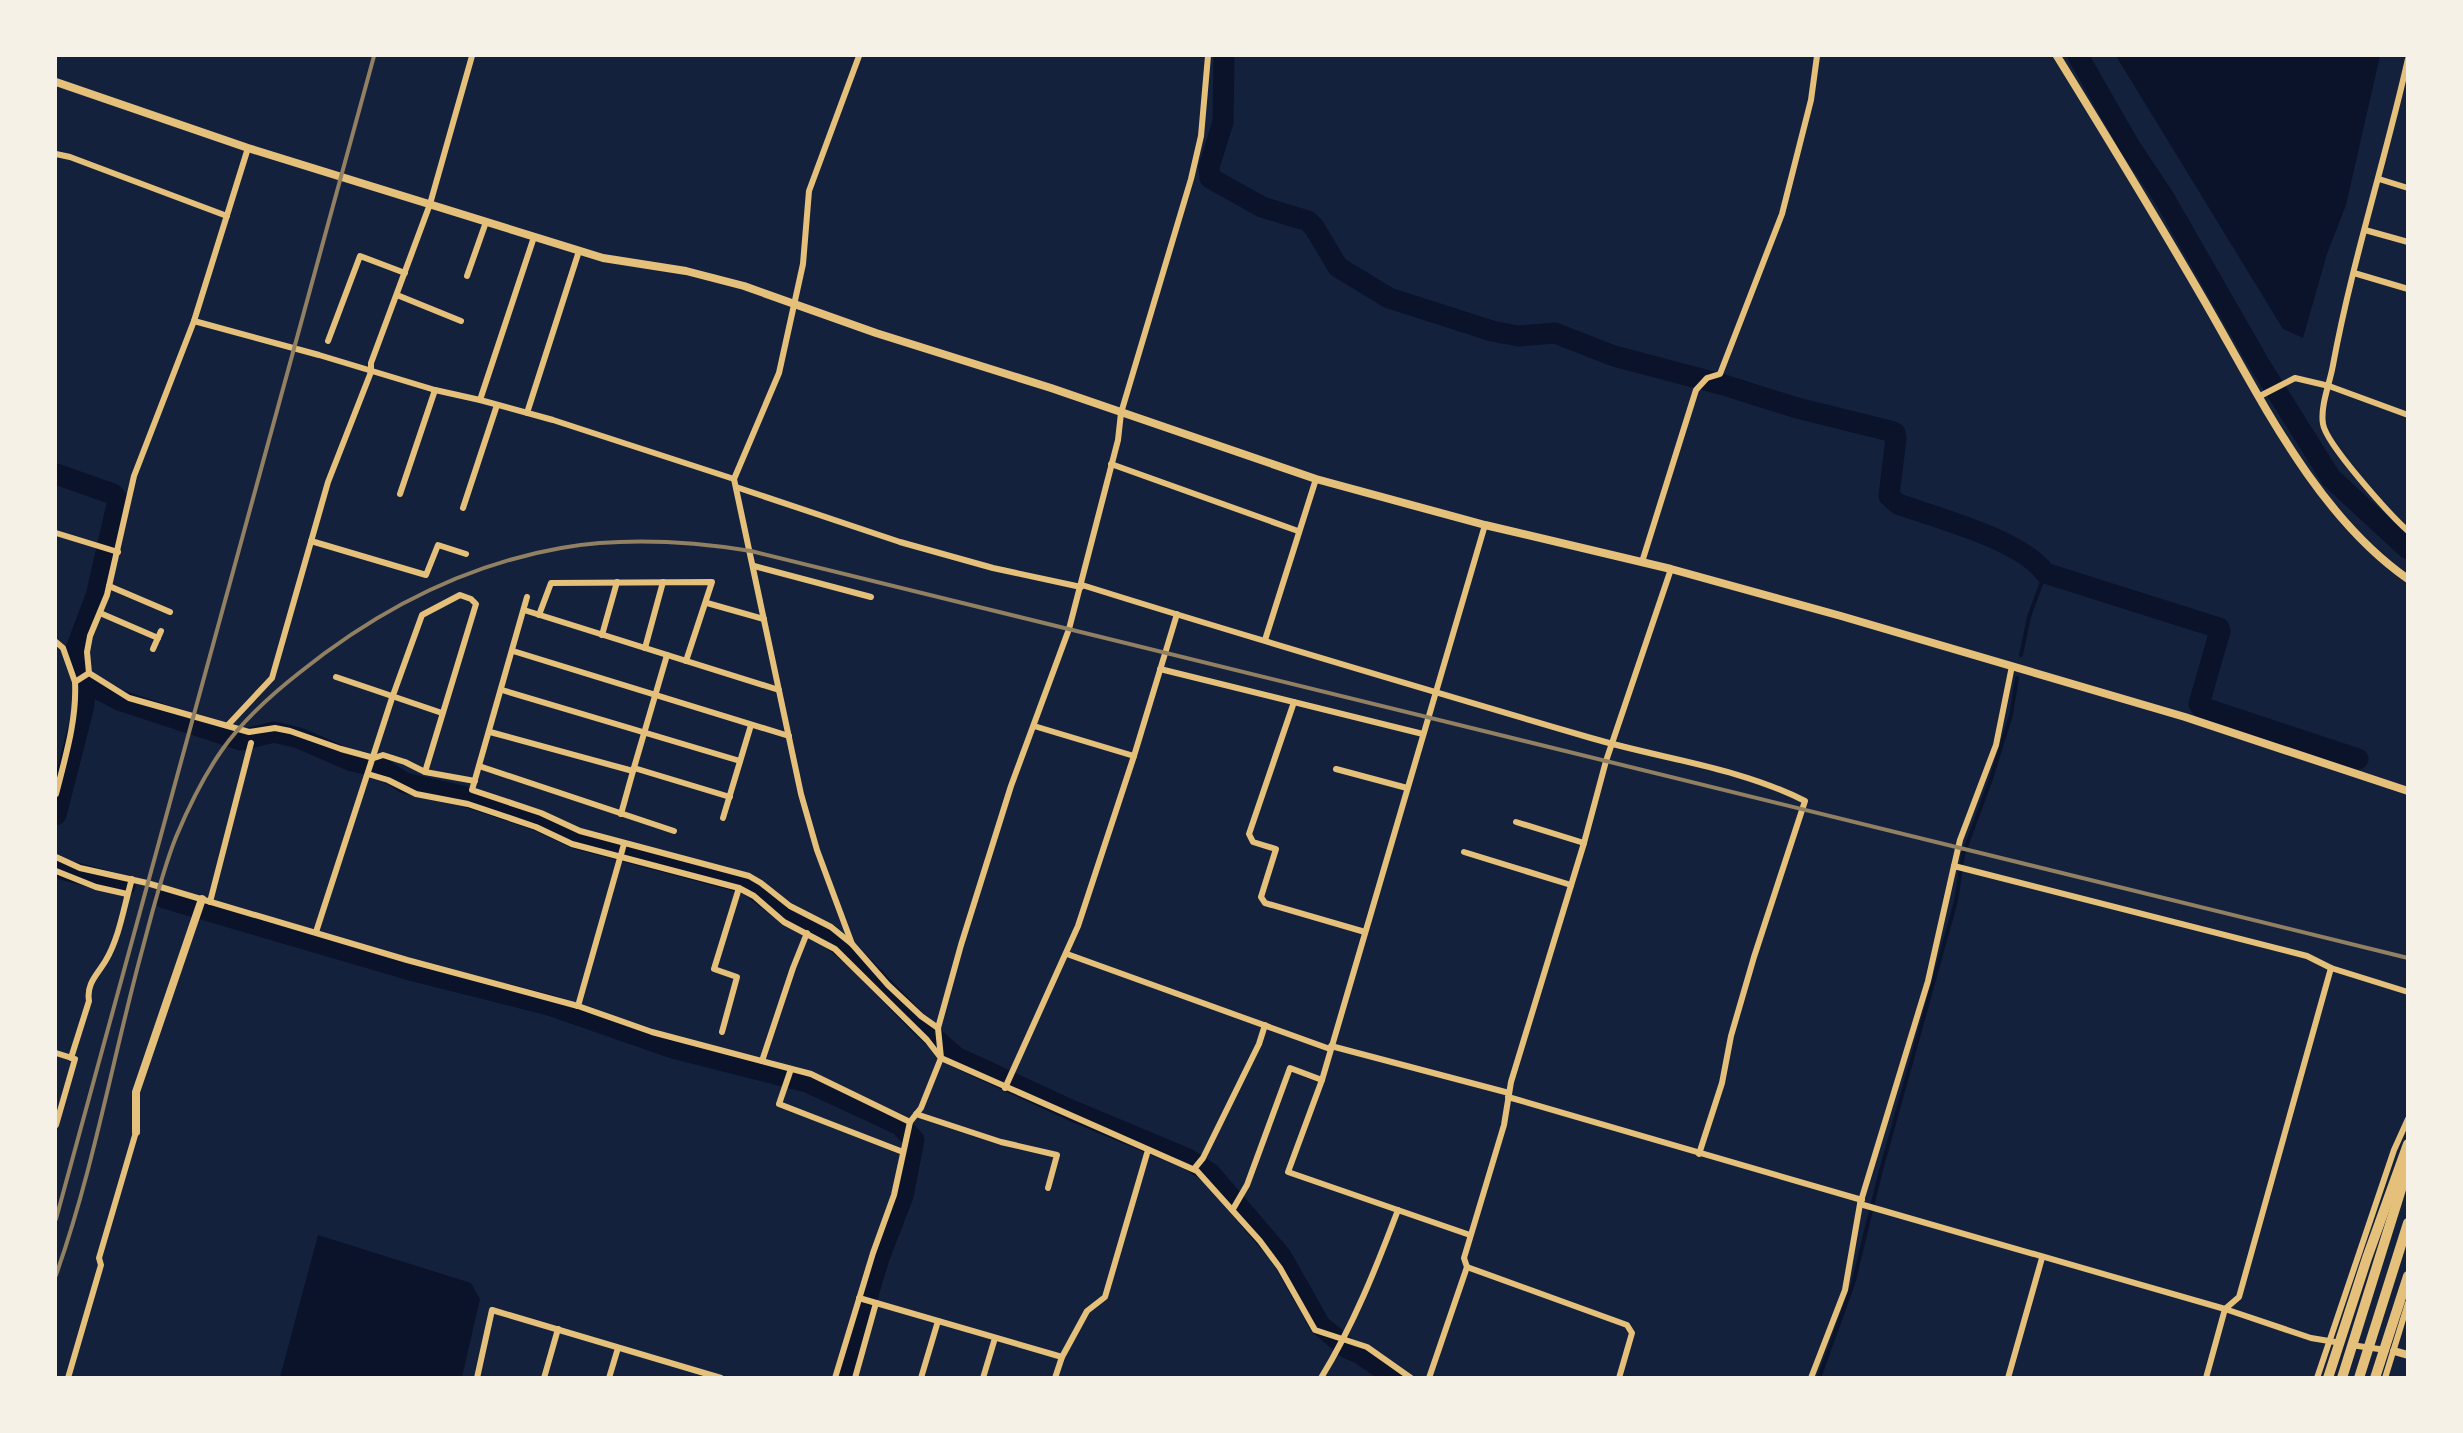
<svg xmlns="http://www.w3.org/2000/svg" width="2463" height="1433" viewBox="0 0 2463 1433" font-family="Arial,sans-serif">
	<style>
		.water { fill: #0b132b }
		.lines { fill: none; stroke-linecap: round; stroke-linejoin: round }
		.stream { stroke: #0b132b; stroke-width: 4 }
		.river { stroke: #0b132b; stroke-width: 21 }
		.minor { stroke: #e5c07b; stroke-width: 6 }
		.tertiary { stroke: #e5c07b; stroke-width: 8 }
		.trunk { stroke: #e5c07b; stroke-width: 10 }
		.rail { stroke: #918062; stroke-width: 4 }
	</style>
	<rect width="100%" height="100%" fill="#14213d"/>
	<!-- water -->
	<g class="water">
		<polygon points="2116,56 2380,56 2346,205 2327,254 2303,338 2283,329"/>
		<polygon points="318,1235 471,1283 480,1299 462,1377 280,1377"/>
	</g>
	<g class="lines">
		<!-- stream -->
		<g class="stream">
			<polyline points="2021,655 2029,617 2045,573"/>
			<polyline points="1819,1378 1853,1284 1880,1174 1956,901 1963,855 1991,779 2011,715 2017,678"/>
		</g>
		<!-- river -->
		<g class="river">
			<path d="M1224 56 1223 122 1209 167 1210 178 1262 207 1308 221 1314 227 1338 267 1389 298 1492 331 1518 336 1555 333 1614 356 1724 385 1797 408 1890 431 1895 433 1896 438 1889 496 1898 504C1937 518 2022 540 2045 573L2219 628 2220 631 2199 704 2201 707 2358 759"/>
			<polyline points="2078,56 2129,145 2163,196 2260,365 2331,478 2408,549"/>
			<polyline points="56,474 113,494 118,500 96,596 76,649 77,665 85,682 119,700 241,740 274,732 299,738 352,761 380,767 405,783 471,798 539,821 575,838 748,884 775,905 827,935 853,956 922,1027 956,1057 1073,1111 1188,1159 1210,1173 1281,1256 1320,1325 1347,1348 1359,1353 1395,1378"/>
			<polyline points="56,815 84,706 85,682"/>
			<polyline points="56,865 65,870 125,886"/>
			<polyline points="164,898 410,970 549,1005 673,1048 807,1082 900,1125 914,1140 903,1196 879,1258 843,1378"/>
		</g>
		<!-- minor -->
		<g class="minor">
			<path d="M2408 59C2385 161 2352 262 2333 365 2330 383 2320 406 2323 424 2326 444 2390 515 2408 531"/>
			<polyline points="56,154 70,157 227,216"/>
			<polyline points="2379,179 2408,188"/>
			<polyline points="2365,230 2408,242"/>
			<polyline points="2354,273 2408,289"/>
			<polyline points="467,276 486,222"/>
			<polyline points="397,295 461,321"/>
			<polyline points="194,321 319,355 435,390 480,400 553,420 734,479"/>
			<polyline points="328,341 360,256 405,273"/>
			<polyline points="2260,396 2295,378 2329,386 2408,415"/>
			<polyline points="480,400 534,237"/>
			<polyline points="527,413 579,251"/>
			<polyline points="1111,464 1298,531"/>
			<polyline points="736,487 900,542 993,568 1081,587"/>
			<polyline points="400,494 435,390"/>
			<polyline points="463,508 497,405"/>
			<polyline points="56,533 118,552"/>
			<polyline points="311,541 426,575 438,545 466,554"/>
			<polyline points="1642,562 1696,390 1707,378 1720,374 1782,214 1811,100 1817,56"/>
			<polyline points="754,566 871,597"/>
			<path d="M1082 585C1251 638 1421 688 1591 738 1662 759 1738 767 1805 801L1754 957 1731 1036 1722 1083 1699 1154"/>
			<polyline points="109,586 170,612"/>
			<polyline points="527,597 472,790 541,813 580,831 749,876 761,883 790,906 831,927 852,944 888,985 921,1016 938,1028"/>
			<polyline points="707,603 764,619"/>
			<polyline points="524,610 779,690"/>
			<polyline points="100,613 158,638"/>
			<polyline points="539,615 551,583 712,582 686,661"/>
			<polyline points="602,635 617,582"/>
			<polyline points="1265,640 1316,479"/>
			<polyline points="56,642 63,648 75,682"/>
			<polyline points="645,648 663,582"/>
			<polyline points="153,649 161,631"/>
			<polyline points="513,651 789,736"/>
			<polyline points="1160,669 1423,734"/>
			<polyline points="89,673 87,652 90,636 107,595 134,476 194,321 248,148"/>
			<polyline points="89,673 129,698 249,732 275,728 290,731 341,749 374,758 383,755 405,762 425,772 475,781"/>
			<polyline points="336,677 442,713"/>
			<polyline points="502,690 740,761"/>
			<polyline points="1294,702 1249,834 1253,842 1276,849 1261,897 1265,903 1365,932"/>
			<polyline points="228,725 272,678 328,482 371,372 371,363 430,204 472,56"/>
			<polyline points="1034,726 1134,756"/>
			<polyline points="490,732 633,771 667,655"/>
			<polyline points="479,766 674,831"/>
			<polyline points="634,768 730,797"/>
			<polyline points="1336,769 1407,788"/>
			<polyline points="368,774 388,780 416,794 468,804 536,827 572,844 739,888 754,896 784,922 835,949 927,1040 941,1058 1197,1171 1260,1241 1280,1268 1315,1330 1367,1347 1411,1378"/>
			<path d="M56 794C65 758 77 720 75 682L89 673"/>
			<polyline points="621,814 633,771"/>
			<polyline points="723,818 751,725"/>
			<polyline points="1516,822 1584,843"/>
			<polyline points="1464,852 1571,885"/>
			<polyline points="56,857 80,868 147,883 407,960 578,1006 652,1032 811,1074 910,1122"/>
			<polyline points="1954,866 1960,840 1996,745 2012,666"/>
			<polyline points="56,871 96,887 127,894"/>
			<polyline points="210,902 251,743"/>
			<polyline points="316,932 392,698 422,615 460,595 471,599 476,604 425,772"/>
			<polyline points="852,944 817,850 801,794 734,479 779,373 803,264 809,191 859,56"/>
			<polyline points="1067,954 1330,1049"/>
			<polyline points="578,1006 624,844"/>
			<polyline points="722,1032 737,977 714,969 739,888"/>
			<polyline points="1331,1046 1509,1093"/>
			<polyline points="56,1053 75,1059 56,1125"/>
			<path d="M71 1058 89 1001C86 983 98 974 106 960 120 936 124 905 132 879"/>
			<polyline points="762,1061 793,968 807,933"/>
			<polyline points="791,1069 779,1104 903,1152"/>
			<polyline points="1005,1088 1078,926 1134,756 1177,614"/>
			<polyline points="1508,1097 1862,1200"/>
			<polyline points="916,1114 1001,1142 1057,1155 1048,1188"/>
			<polyline points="1194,1169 1203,1158 1259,1044 1265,1025"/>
			<polyline points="1860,1204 2225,1309 2311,1338 2341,1343"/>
			<polyline points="1233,1209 1247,1185 1290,1068 1322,1080"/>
			<polyline points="1470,1235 1288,1172 1322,1080 1485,525"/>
			<polyline points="1467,1267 1627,1325 1632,1333 1619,1378"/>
			<polyline points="859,1298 1062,1357"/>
			<polyline points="2351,1345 2386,1350"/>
			<polyline points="68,1378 101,1265 99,1258 136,1132"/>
			<polyline points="477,1378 492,1310 721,1378"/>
			<polyline points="544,1378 558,1329"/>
			<polyline points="609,1378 618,1348"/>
			<polyline points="835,1378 873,1253 894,1195 910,1122 921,1108 941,1058 938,1028 961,945 1011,786 1069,629 1118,440 1121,413 1191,179 1201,136 1208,56"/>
			<polyline points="855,1378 876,1303"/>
			<polyline points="921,1378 938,1321"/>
			<polyline points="983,1378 995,1338"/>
			<polyline points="1055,1378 1062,1357 1087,1311 1105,1297 1148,1150"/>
			<path d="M1321 1378C1354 1324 1376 1268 1398 1210"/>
			<polyline points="1429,1378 1467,1267 1464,1258 1504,1125 1511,1082 1584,843 1606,761 1671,569"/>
			<polyline points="1811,1378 1845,1290 1860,1204 1928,981 1954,866 2307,956 2331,968 2408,992"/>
			<polyline points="2008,1378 2042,1258"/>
			<polyline points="2206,1378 2225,1309 2239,1297 2331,968"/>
			<polyline points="2317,1378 2394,1150 2408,1119"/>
			<polyline points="2385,1378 2408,1303"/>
		</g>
		<!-- tertiary -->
		<g class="tertiary">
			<path d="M2057 56C2107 137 2157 219 2205 302 2260 397 2316 515 2408 579"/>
			<polyline points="56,82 248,148 603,258 686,271 744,286 876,333 1051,388 1316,479 1485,525 1671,569 1841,616 2185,717 2408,791"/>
			<polyline points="136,1132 136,1092 202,899"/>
			<polyline points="2394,1351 2408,1355"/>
		</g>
		<!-- trunk -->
		<g class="trunk">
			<polyline points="2328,1378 2367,1258 2408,1144"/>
			<polyline points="2342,1378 2408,1167"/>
			<polyline points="2359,1378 2408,1223"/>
			<polyline points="2375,1378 2408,1276"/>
		</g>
		<!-- rail -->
		<g class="rail">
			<polyline points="56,1219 374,56"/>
			<path d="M56 1275C94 1168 113 1056 143 947 153 910 162 872 176 837 189 806 203 777 222 750 243 720 271 695 299 673 376 611 464 565 561 548 625 537 688 541 751 551L2408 958"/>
		</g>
	</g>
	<!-- border -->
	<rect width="2463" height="1433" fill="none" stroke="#f6f1e7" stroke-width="114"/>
</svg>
